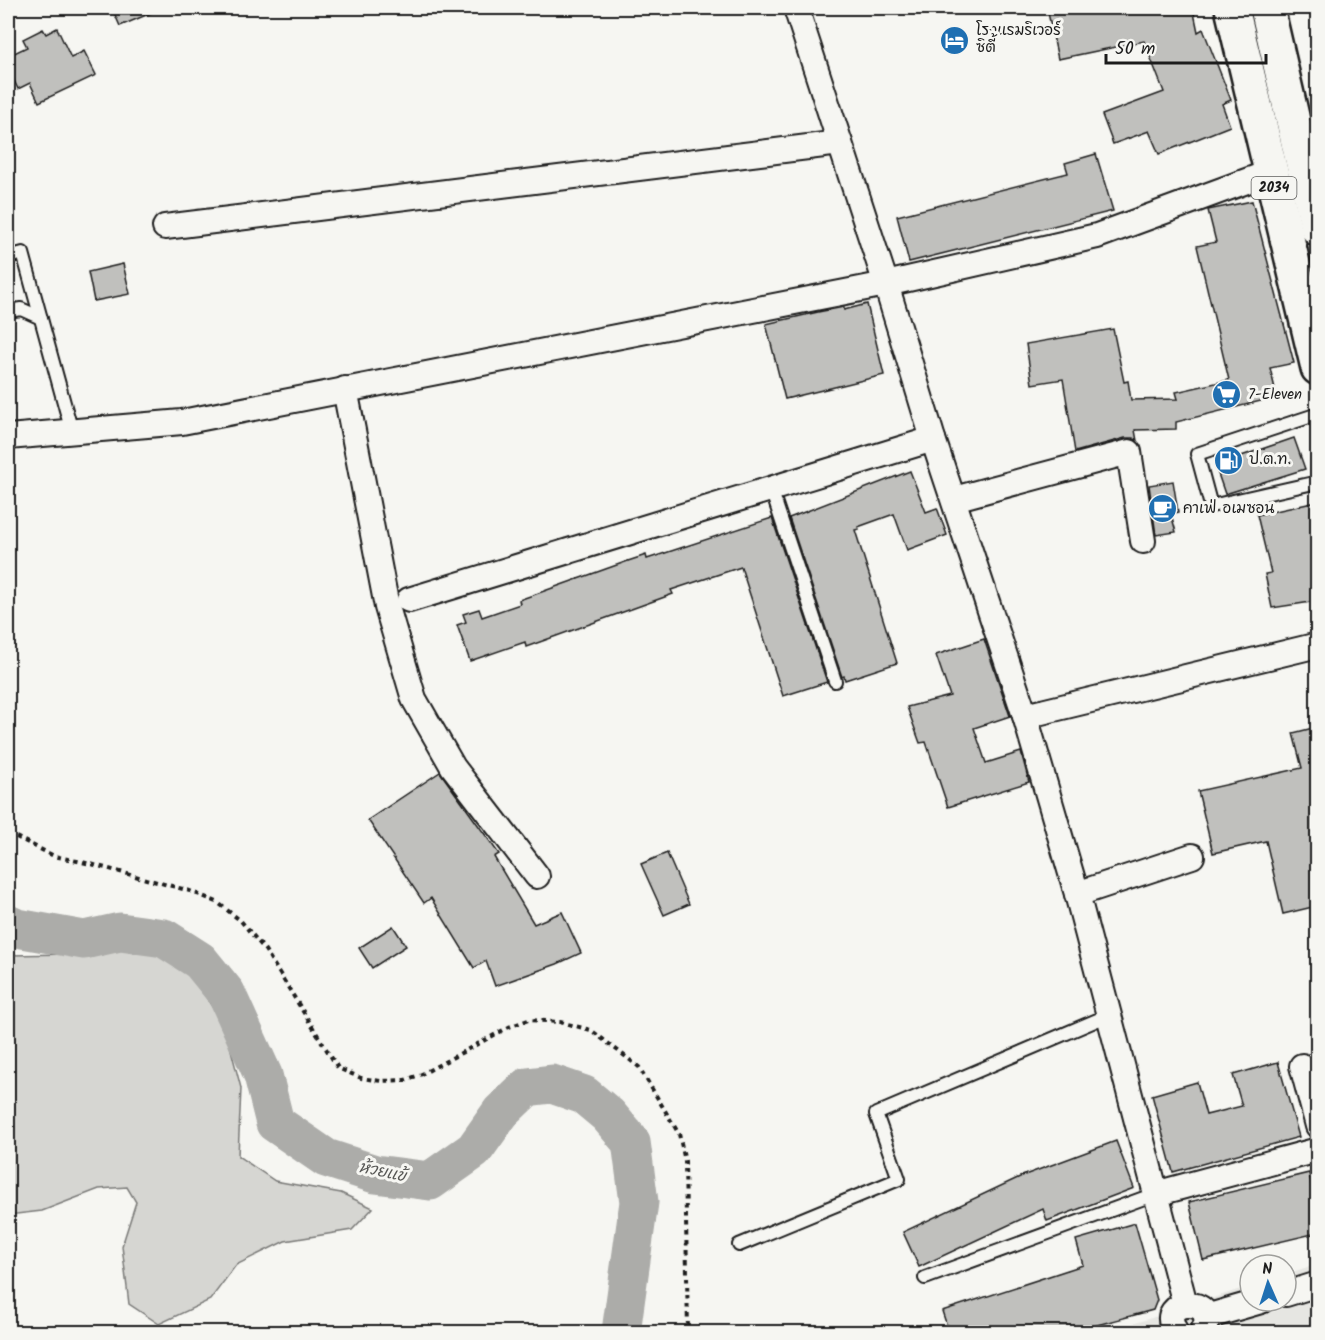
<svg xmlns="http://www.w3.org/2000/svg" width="1325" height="1340" viewBox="0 0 1325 1340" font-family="Kalam,'Playpen Sans Thai',sans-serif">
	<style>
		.built { fill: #e6e6e2 }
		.green { fill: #d6d6d2; stroke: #797977; stroke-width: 1.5 }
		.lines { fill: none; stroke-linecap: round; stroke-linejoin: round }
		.river { stroke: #acaca9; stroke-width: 39 }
		.building { fill: #c0c0bd; stroke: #1c1c1c; stroke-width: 1.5 }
		.service-casing { stroke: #1c1c1c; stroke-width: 16 }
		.minor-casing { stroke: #1c1c1c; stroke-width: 28 }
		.primary-casing { stroke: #1c1c1c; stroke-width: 38 }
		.path { stroke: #1c1c1c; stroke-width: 4; stroke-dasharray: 4.5 4.5; stroke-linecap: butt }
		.service { stroke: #f6f6f2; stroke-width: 12 }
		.minor { stroke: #f6f6f2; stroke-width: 24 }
		.primary { stroke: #f6f6f2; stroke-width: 33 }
		.labels { text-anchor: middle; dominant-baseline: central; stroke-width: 6; stroke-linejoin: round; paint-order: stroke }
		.shield { fill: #f6f6f2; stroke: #5d5d5c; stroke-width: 1.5 }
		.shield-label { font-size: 14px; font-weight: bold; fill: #1c1c1c }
		.poi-label { font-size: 15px; fill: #1c1c1c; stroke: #f6f6f2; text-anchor: start }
		.water-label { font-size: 16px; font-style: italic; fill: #565654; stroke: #f6f6f2 }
	</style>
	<rect width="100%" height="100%" fill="#f6f6f2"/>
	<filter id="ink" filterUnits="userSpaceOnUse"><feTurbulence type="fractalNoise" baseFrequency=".0167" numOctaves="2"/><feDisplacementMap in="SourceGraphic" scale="12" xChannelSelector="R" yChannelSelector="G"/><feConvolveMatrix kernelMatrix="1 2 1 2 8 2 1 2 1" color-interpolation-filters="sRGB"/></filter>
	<g filter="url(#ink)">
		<!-- built -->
		<polygon class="built" points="1317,1264 1317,1332 1108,1332 1250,1286 1250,1301 1286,1301 1286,1274"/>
		<!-- green -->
		<polygon class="green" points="112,947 152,949 188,969 225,1027 241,1088 238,1156 275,1181 341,1193 373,1208 352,1230 285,1241 236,1265 210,1300 159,1324 129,1304 122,1246 136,1202 127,1187 99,1189 42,1211 8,1215 8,955 74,954"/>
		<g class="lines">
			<!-- river -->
			<polyline class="river" points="8,924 17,928 84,940 120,932 164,938 200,961 226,993 263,1075 275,1123 326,1158 375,1174 430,1181 474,1150 501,1112 527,1087 552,1084 584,1095 608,1115 631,1142 639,1202 621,1332"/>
		</g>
		<!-- building -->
		<g class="building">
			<polygon points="112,8 163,8 120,26"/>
			<polygon points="1047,8 1193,8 1198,32 1203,29 1231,100 1222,104 1230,126 1159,154 1149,131 1113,144 1102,115 1164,92 1144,41 1058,59"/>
			<polygon points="57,28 71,58 84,51 96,75 39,102 30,83 18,89 8,68 8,56 27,47 23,39 43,29 46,34"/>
			<polygon points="1096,154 1113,211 909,262 897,216 1068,173 1065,163"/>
			<polygon points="1252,201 1294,363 1270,368 1277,397 1176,422 1176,429 1135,430 1137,441 1133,438 1125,438 1075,452 1063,379 1032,384 1026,344 1113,329 1124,382 1128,381 1131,400 1178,399 1176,392 1229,380 1197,246 1216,242 1208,210"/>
			<polygon points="123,264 130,294 94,301 88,272"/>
			<polygon points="867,304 884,375 785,399 766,324 818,312 844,307 844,310"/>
			<polygon points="1294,438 1305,469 1225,494 1215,465"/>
			<polygon points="910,471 926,512 937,508 947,535 907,550 894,514 858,527 859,529 855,530 897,663 845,680 844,676 842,677 789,518"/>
			<polygon points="1173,481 1178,512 1171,514 1176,532 1156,535 1149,485"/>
			<polygon points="1317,502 1317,601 1272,608 1265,574 1271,573 1257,515"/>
			<polygon points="772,518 827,682 783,696 741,567 671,590 673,594 526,647 525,642 470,661 457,625 466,622 463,614 479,609 482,617 520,604 519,600 628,561 646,555 647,559"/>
			<polygon points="984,639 1010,716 974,728 986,763 1021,752 1029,782 948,807 926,742 920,743 907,707 950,696 936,655"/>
			<polygon points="1317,727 1317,906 1283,914 1266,841 1213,853 1198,791 1302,768 1293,733"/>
			<polygon points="440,772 499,854 494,857 534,924 562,912 581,953 557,964 495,986 486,961 474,968 431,898 424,903 368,820"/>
			<polygon points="667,853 689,904 664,915 641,864"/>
			<polygon points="393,926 406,946 372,968 359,948"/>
			<polygon points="1278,1062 1299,1137 1173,1172 1152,1095 1197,1082 1206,1115 1242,1106 1233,1075"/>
			<polygon points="1116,1141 1134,1188 1047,1221 1043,1209 919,1267 903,1232 1022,1176"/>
			<polygon points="1309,1173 1317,1210 1317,1233 1203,1260 1189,1202"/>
			<polygon points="1135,1223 1157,1300 1153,1310 1071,1332 949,1332 942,1311 1083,1265 1076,1240"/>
		</g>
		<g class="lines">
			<defs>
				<g id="service">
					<polyline points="8,257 23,253 72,432"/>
					<polyline points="8,311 21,309 41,318"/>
					<polyline points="1318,414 1197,454 1211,506 1318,482"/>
					<polyline points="771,489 835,681"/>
					<polyline points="739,1245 899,1179 876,1114 1109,1015"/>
					<polyline points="925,1278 1155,1194"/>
				</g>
				<g id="minor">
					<polyline points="796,8 886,284 933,439 1025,716 1077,894 1185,1304"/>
					<polyline points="165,227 840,143"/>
					<polyline points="345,389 387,607 414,699 453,767 537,876"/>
					<polyline points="8,437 182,422 886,284 1097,236 1271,172"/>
					<polyline points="954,499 1129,452 1143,541"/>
					<polyline points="409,600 933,439"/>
					<polyline points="1025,716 1318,645"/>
					<polyline points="1077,894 1192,856"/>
					<polyline points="1302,1066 1318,1126"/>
					<polyline points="1155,1194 1318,1150"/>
					<polyline points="1286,1294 1318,1284"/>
					<polyline points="1206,1317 1261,1301"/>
					<path d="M1176 1332C1152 1295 1226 1297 1202 1332"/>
				</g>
				<g id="primary">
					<polyline points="1232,8 1318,368"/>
					<polyline points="1267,8 1318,229"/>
				</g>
			</defs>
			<!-- service casing -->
			<use href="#service" class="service-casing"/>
			<!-- minor casing -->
			<use href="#minor" class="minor-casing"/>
			<!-- primary casing -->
			<use href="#primary" class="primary-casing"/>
			<!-- path -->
			<polyline class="path" points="8,833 54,856 91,864 190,891 217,902 241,921 265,950 338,1068 361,1078 381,1081 405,1080 422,1074 509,1027 528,1020 560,1022 591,1030 639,1067 679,1134 685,1161 688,1332"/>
			<!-- service -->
			<use href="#service" class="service"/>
			<!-- minor -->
			<use href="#minor" class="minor"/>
			<!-- primary -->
			<use href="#primary" class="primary"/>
		</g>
	</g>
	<!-- icons -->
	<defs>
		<symbol id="hotel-disc" viewBox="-11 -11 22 22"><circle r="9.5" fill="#1f6fb2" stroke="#f6f6f2"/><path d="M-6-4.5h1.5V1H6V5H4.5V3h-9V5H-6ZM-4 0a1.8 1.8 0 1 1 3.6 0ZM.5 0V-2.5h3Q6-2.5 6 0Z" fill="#fff"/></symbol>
		<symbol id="supermarket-disc" viewBox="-11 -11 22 22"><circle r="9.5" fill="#1f6fb2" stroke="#f6f6f2"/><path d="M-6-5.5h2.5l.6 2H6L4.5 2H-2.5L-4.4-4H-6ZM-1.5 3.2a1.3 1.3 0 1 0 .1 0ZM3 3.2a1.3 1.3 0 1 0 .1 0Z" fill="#fff"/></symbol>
		<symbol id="fuel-disc" viewBox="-11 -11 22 22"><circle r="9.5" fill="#1f6fb2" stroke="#f6f6f2"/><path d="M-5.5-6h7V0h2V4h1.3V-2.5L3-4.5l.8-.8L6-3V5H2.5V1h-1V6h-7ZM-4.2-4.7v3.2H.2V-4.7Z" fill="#fff"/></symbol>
		<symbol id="cafe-disc" viewBox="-11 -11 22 22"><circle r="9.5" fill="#1f6fb2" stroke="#f6f6f2"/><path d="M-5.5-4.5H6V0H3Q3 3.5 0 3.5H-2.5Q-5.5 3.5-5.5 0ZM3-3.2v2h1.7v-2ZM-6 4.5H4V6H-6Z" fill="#fff"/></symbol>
	</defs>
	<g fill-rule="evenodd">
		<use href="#hotel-disc" x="938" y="24" width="33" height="33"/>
		<use href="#supermarket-disc" x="1210" y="378" width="33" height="33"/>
		<use href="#fuel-disc" x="1212" y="444" width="33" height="33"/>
		<use href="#cafe-disc" x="1146" y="492" width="33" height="33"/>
	</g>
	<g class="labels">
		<!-- shield labels -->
		<rect class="shield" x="1251.5" y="177" width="45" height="22" rx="4.5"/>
		<g class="shield-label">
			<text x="1274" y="188">2034</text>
		</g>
		<!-- poi labels -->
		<g class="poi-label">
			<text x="976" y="31">โรงแรมริเวอร์<tspan x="976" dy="17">ซิตี้</tspan></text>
			<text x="1248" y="395">7-Eleven</text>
			<text x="1249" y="460">ป.ต.ท.</text>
			<text x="1183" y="509">คาเฟ่ อเมซอน</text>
		</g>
		<!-- water labels -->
		<g class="water-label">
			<text transform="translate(382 1172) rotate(12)">ห้วยแข้</text>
		</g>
	</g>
	<!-- margin -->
	<rect width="1325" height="1340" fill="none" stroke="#f6f6f2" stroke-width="30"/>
	<rect x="15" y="15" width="1295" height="1310" fill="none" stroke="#1c1c1c" stroke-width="2" filter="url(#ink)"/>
	<!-- north arrow -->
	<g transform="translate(1268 1283) rotate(357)"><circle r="28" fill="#f6f6f2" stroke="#9f9f9c" stroke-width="1.5"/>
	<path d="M0-4.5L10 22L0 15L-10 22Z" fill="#1f6fb2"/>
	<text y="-9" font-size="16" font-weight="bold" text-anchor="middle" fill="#1c1c1c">N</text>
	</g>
	<!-- scale -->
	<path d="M1106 54v9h160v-9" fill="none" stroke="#1c1c1c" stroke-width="3"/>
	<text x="1115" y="54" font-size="18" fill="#1c1c1c" stroke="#f6f6f2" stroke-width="4.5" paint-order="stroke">50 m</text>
</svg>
